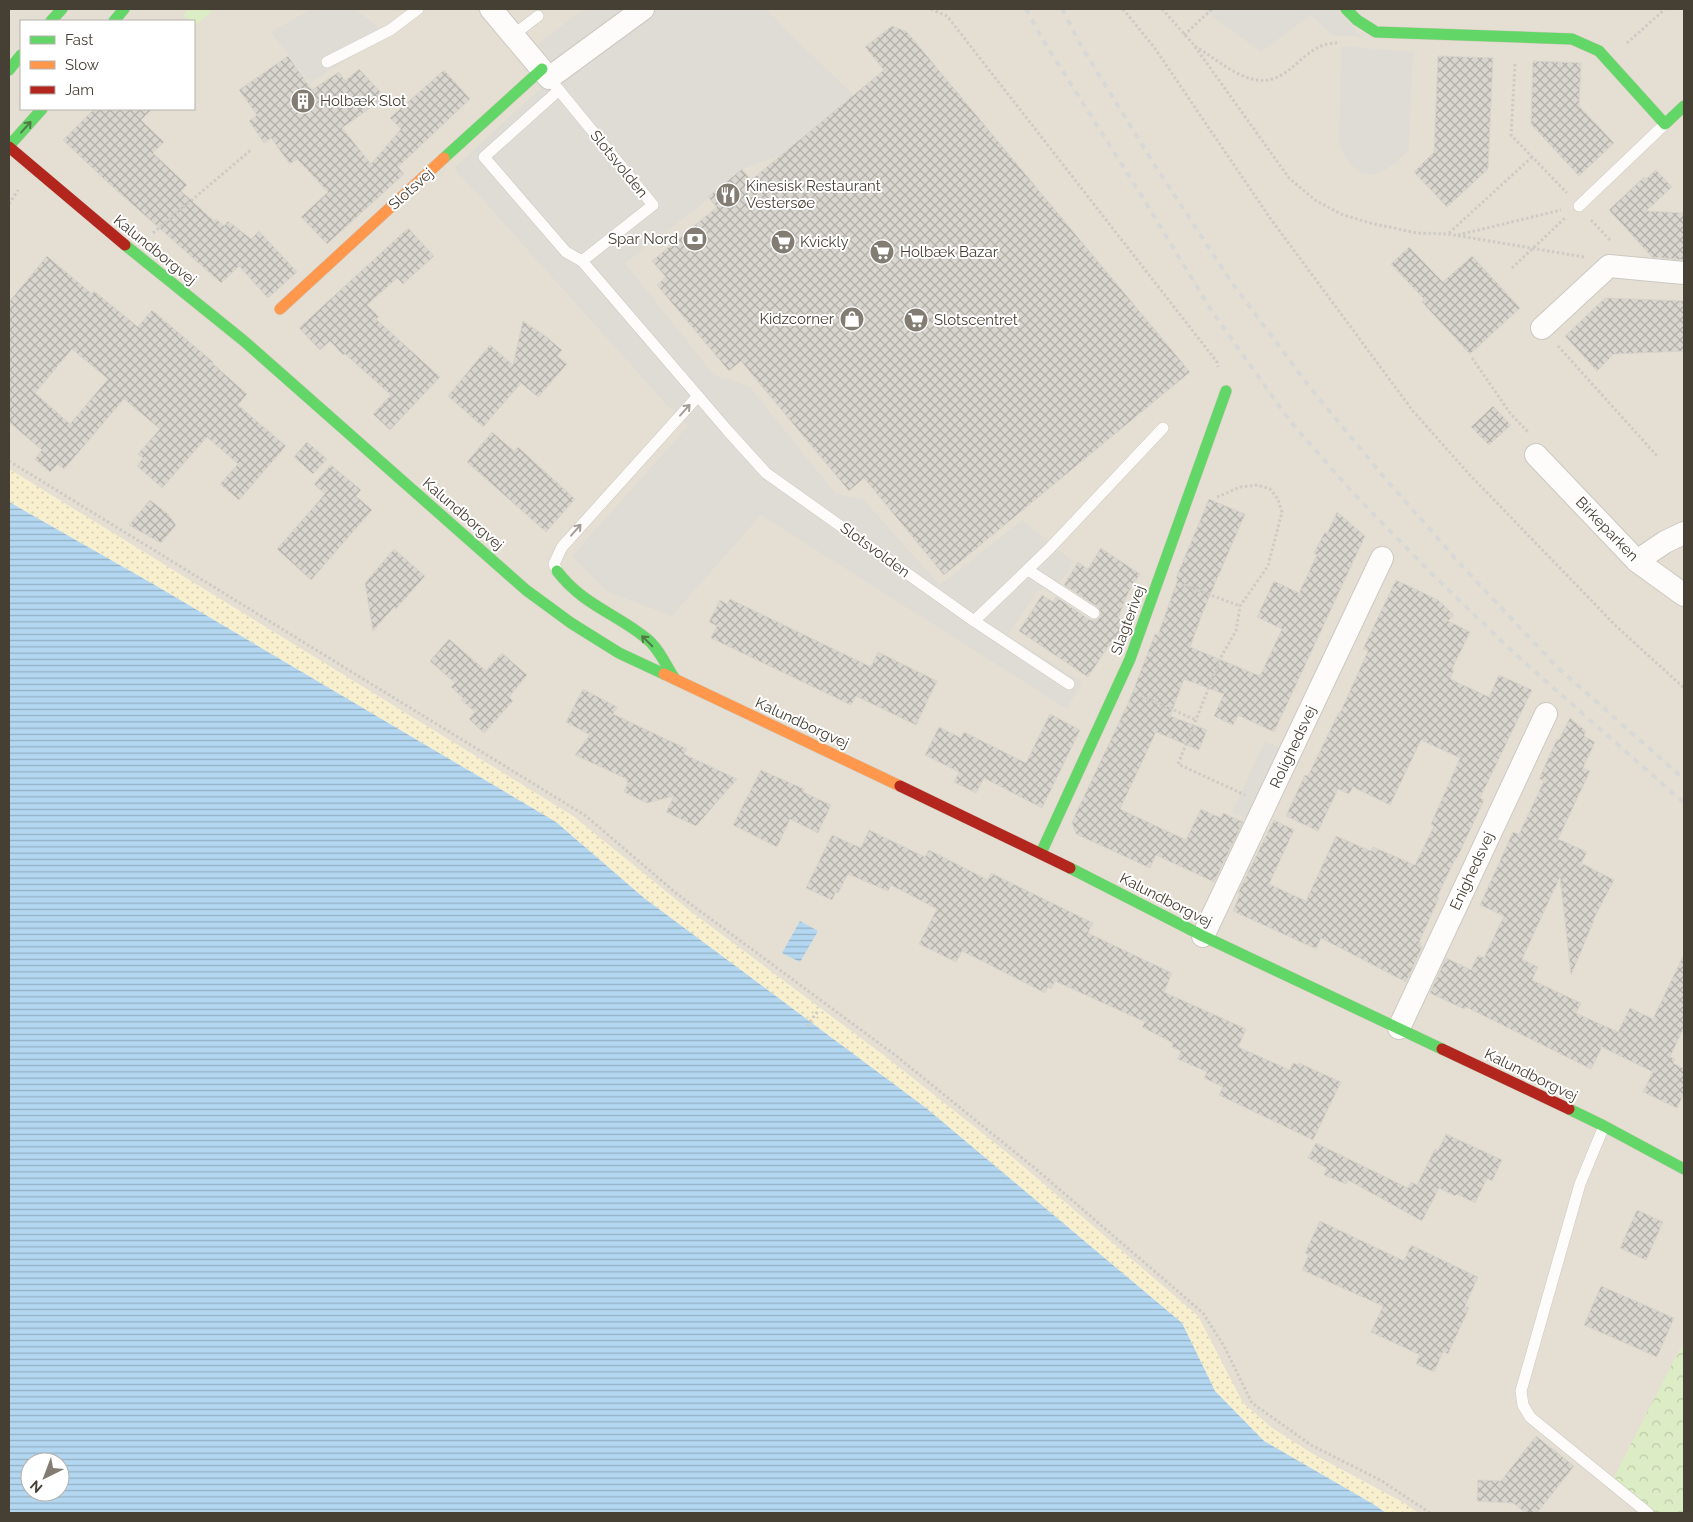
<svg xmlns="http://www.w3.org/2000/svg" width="1693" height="1522" viewBox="0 0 1693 1522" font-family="Raleway,sans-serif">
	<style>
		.residential { fill: #e5dfd3; fill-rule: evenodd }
		.grass { fill: #dcecc4 }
		.sand { fill: url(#sand-dots) }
		.park { fill: url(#park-crowns) }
		.parking { fill: #dfdcd6 }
		.water { fill: url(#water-rules); fill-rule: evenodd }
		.building { fill: url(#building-cross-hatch); stroke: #d8d4cc; fill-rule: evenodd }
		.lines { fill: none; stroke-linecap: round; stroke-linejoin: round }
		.lane-casing { stroke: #ccc9c2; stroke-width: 12 }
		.street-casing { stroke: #ccc9c2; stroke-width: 24 }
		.fast-casing { stroke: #d0cbbd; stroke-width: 12 }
		.slow-casing { stroke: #d0cbbd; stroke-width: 12 }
		.jam-casing { stroke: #d0cbbd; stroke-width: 12 }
		.path { stroke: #cecbc6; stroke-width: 3; stroke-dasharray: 2.5 2.5; stroke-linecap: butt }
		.lane { stroke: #fdfcfb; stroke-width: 11 }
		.street { stroke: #fdfcfb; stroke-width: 22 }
		.fast { stroke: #63d668; stroke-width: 11 }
		.slow { stroke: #ff974d; stroke-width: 11 }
		.jam { stroke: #b3261e; stroke-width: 11 }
		.rail { stroke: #d8d8d7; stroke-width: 4; stroke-dasharray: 6 6; stroke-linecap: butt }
		.oneway { stroke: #527b48 }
		.oneway2 { stroke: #a29e97 }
		.labels { text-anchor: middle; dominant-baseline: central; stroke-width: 4; stroke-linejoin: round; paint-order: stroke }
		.poi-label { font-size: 15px; fill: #463f33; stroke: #fff; text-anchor: start }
		.street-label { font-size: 15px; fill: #463f33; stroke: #fff }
	</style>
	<defs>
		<pattern id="sand-dots" width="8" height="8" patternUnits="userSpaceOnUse" patternTransform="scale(1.25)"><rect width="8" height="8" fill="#f7efce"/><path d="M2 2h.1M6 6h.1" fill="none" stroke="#d5ceb1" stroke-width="1.8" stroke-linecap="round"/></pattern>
		<pattern id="park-crowns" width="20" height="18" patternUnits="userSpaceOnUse" patternTransform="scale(1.25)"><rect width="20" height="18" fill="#dcecc4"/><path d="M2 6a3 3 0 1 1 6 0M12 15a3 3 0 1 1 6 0" fill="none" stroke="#becba9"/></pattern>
		<pattern id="water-rules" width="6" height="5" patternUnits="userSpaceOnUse" patternTransform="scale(1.25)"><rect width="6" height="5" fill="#b3d7f1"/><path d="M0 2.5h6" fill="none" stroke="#93b0c4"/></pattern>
		<pattern id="building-cross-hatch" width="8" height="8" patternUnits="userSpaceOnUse" patternTransform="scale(1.25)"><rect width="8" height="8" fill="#d9d6cf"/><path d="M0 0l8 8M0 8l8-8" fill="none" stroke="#b2afa9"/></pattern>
	</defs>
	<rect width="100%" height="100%" fill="#f0ede6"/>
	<!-- residential -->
	<path class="residential" d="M9 9H1684V1513H1418L1404 1503 1313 1454 1272 1428 1243 1403 1198 1316 1011 1156 886 1057 690 911 573 816 9 469ZM21 21H194V109H21Z"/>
	<!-- grass -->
	<polygon class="grass" points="188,9 214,9 197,24 183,16"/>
	<!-- sand -->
	<polygon class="sand" points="9,469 573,816 690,911 886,1057 1011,1156 1198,1316 1243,1403 1272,1428 1313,1454 1404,1503 1418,1513 1386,1513 1373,1504 1264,1441 1215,1391 1182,1323 926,1108 644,898 556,822 153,584 9,502"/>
	<!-- park -->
	<polygon class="park" points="1684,1341 1684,1513 1647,1513 1611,1483"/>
	<!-- parking -->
	<g class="parking">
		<polygon points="311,9 355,9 376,25 384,36 310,83 271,32"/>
		<polygon points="583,9 627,9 638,24 658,9 767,9 793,37 854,95 782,155 742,169 708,197 700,206 625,263 714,375 749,386 836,494 863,499 940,585 1022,520 1074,562 1061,581 1037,592 1008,635 1082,682 1067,709 761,515 672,616 608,592 572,556 688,426 666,404 454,168 559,71 538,44"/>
		<polygon points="1202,9 1337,9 1362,37 1332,35 1311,15 1261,52"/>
		<polygon points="1341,46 1413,52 1409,149 1397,162 1385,170 1372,175 1360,172 1350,164 1343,153 1339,140"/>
		<polygon points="1265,741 1297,756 1264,827 1232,812"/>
	</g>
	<!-- water -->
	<g class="water">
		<path d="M9 502 153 584 556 822 644 898 926 1108 1182 1323 1215 1391 1264 1441 1373 1504 1386 1513H9ZM30 1462H60V1492H30Z"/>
		<polygon points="800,921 818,931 800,962 782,953"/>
	</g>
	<!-- building -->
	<g class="building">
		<polygon points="892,26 907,32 1190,372 944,575 864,478 849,491 741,361 729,371 657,285 666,277 652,261 717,207 708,197 742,169 751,180 884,70 865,47"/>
		<polygon points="288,56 312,90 339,72 345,81 359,69 385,97 342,128 371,164 401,129 390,118 444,70 470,99 398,167 404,174 327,244 301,217 328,192 297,159 290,164 271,138 264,143 249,121 257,115 239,90"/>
		<polygon points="1438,56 1493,58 1488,169 1447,207 1414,172 1434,152"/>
		<polygon points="1533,61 1581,63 1579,106 1614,143 1579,176 1531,124"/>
		<polygon points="94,109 152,109 141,120 164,142 153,153 187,185 181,191 214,221 216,219 224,226 228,221 251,239 259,231 297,272 268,298 239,266 221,283 104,179 63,140"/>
		<polygon points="1656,170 1672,187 1646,211 1684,213 1684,260 1652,257 1609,210 1644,177 1646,179"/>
		<polygon points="408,228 434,256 403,284 397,278 367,305 379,317 376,319 440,377 390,430 373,414 391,395 345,354 343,355 330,341 320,350 299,328"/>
		<polygon points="1409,247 1443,282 1472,256 1520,308 1470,354 1422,302 1424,299 1391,264"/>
		<path d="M47 256 92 294 94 291 138 327 152 310 213 362 212 363 247 394 238 405 286 446 239 500 220 484 238 464 207 437 162 488 137 466 143 458 138 454 160 429 124 399 64 469 58 464 50 472 35 459 42 450 9 422V302ZM72 349 108 379 70 424 35 393Z"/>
		<polygon points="1605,298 1684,301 1684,351 1614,354 1597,371 1565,336"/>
		<polygon points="523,321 544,335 562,350 557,356 567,364 538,397 521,383 483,427 448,396 490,345 513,365"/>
		<polygon points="1493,406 1511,425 1489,445 1471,427"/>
		<polygon points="492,432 514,451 518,447 575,499 546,532 467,462"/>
		<polygon points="307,442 327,459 313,474 294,457"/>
		<polygon points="331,465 361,490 356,496 372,510 311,580 277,549 325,494 314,484"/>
		<polygon points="1209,499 1245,514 1204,609 1190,647 1260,676 1282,629 1257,617 1274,581 1299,593 1317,555 1314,553 1325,532 1327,534 1337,512 1365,536 1274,732 1238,715 1233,725 1214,716 1224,694 1184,679 1170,716 1207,730 1199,750 1156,732 1120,809 1186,840 1201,809 1221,818 1223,813 1243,822 1214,882 1156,855 1150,868 1076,834 1072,822 1130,699 1155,634 1158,635 1178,579 1176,578"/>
		<polygon points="150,500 168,514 176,525 161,543 129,525"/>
		<polygon points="1101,548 1140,574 1129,591 1118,618 1127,622 1117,648 1109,645 1088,677 1019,631 1042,595 1053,602 1056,597 1090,620 1097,620 1100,617 1101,613 1098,607 1064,585 1078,562 1088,569"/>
		<polygon points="394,549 425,576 396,609 394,607 373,631 365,583"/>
		<polygon points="1396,580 1438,600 1454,615 1448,621 1470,632 1452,669 1454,670 1450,679 1489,697 1499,675 1532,690 1480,798 1484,800 1457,858 1456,857 1437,897 1439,898 1419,942 1421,943 1419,946 1422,947 1406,982 1321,938 1316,949 1233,911 1240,894 1238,893 1274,820 1294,830 1269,884 1306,901 1336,836 1371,851 1373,847 1415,865 1434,826 1431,824 1460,758 1421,740 1390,805 1353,787 1349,794 1338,789 1318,831 1286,816 1305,775 1308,776 1339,712 1340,713 1368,651 1363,649"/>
		<polygon points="730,599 871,667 878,652 937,681 916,725 856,696 851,705 711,638 717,626 709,622 720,600 727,604"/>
		<polygon points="449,639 486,671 502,653 527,675 509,697 513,701 484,733 469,719 475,712 461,700 463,698 451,687 455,683 430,661"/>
		<polygon points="583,689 617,707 613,714 687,749 684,754 737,779 696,826 666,812 674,796 647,803 624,792 628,782 626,781 627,779 575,755 590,735 566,722"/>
		<polygon points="1050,714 1080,730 1042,808 984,778 976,793 954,782 959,772 925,755 939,727 961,738 964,732 1026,763"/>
		<polygon points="1570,718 1586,731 1584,736 1595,742 1583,768 1590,771 1558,839 1587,852 1581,863 1614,880 1593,920 1594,920 1571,975 1560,877 1522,959 1538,967 1532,980 1581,1003 1576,1013 1618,1032 1630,1008 1653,1019 1684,954 1684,1027 1670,1057 1675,1059 1673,1063 1684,1069 1684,1093 1677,1108 1643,1092 1653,1072 1602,1047 1591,1069 1466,1007 1464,1009 1430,993 1446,958 1471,970 1478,955 1484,958 1504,916 1480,905 1513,832 1519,834 1544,781 1539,779 1557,739 1559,740"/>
		<polygon points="761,770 804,789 803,792 831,805 818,833 790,819 777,847 733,825"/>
		<polygon points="869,830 925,857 929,850 988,880 991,873 1093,923 1088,933 1172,973 1164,992 1246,1029 1238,1047 1290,1070 1293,1063 1298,1065 1299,1063 1341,1082 1313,1140 1219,1095 1223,1087 1204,1078 1207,1072 1178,1059 1181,1051 1172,1047 1173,1043 1142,1027 1145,1022 1055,981 1051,989 1048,987 1045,993 962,951 956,962 919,944 937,909 891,885 888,891 848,874 838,893 836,892 832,900 806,888 832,835 861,848"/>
		<polygon points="1446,1134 1502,1160 1492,1181 1487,1178 1475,1203 1457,1194 1455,1196 1439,1188 1422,1221 1348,1180 1346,1184 1324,1175 1327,1168 1308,1158 1316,1143 1408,1188 1411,1182 1417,1185 1435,1149 1438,1151"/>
		<polygon points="1637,1210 1663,1222 1646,1260 1620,1248"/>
		<polygon points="1320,1221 1404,1261 1411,1245 1478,1277 1465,1306 1469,1308 1448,1354 1443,1352 1434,1372 1416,1364 1420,1355 1371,1332 1383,1306 1302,1270 1309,1255 1305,1253"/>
		<polygon points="1601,1286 1674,1318 1657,1357 1584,1325"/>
		<polygon points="1536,1436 1574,1466 1537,1513 1526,1513 1513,1503 1477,1501 1478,1480 1501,1481"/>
	</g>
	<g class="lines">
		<defs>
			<g id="lane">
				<polyline points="512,36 538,16"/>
				<polyline points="327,62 390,30 418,9"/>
				<polyline points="549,78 653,205 582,261 728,431 766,473 974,621 1069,684"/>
				<polyline points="559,90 484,157 566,252 582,261"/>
				<polyline points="1579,206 1665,124"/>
				<polyline points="1028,570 1094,613"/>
				<polyline points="557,571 554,564 562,547 698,396"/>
				<polyline points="974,621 1049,549 1163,428"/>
				<polyline points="1604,1126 1580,1184 1521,1391 1523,1405 1530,1417 1648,1513"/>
			</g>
			<g id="street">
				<polyline points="491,9 549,78 643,9"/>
				<polyline points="1542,328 1609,266 1684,273"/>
				<polyline points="1536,455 1637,561 1684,595"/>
				<polyline points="1637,561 1665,542 1684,533"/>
				<polyline points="1203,936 1382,558"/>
				<polyline points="1399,1028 1546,714"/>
			</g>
			<g id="fast">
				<polyline points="1346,9 1357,20 1376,32 1572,39 1599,51 1665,124 1684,106"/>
				<polyline points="51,21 62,9"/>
				<polyline points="114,21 124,9"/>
				<polyline points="9,70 21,55"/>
				<polyline points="9,146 42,109"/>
				<polyline points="444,158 542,69"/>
				<polyline points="125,245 244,341 526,590 571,623 619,653 664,674"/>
				<path d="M557 571C583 605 615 613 646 638 659 648 666 666 675 679"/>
				<polyline points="1041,853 1130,659 1226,391"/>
				<polyline points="1070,868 1203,936 1442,1049"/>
				<polyline points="1569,1109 1604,1126 1684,1169"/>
			</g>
			<g id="slow">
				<polyline points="280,309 444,158"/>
				<polyline points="664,674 900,786"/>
			</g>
			<g id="jam">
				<polyline points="9,147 125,245"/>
				<polyline points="900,786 1070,868"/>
				<polyline points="1442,1049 1569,1109"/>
			</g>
		</defs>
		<!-- lane casing -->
		<use href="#lane" class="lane-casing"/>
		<!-- street casing -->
		<use href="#street" class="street-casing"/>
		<!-- fast casing -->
		<use href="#fast" class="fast-casing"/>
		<!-- slow casing -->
		<use href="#slow" class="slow-casing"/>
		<!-- jam casing -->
		<use href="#jam" class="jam-casing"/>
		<!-- path -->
		<g class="path">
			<polyline points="931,9 947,16 1217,362 1218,367"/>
			<polyline points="1123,9 1154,47 1270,218 1413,411 1468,473 1616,626 1684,688"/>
			<polyline points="1162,9 1193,44 1289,178 1315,200 1341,214 1370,223 1417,233 1448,234 1584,257"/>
			<polyline points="1184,35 1212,9"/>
			<polyline points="1627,43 1665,9"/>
			<path d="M1195 46C1210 55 1225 68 1241 75 1290 98 1298 40 1340 43"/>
			<polyline points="1515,64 1511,135 1567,193"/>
			<polyline points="9,204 18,190"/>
			<polyline points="1591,220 1611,241"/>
			<polyline points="153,233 252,149"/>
			<polyline points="1449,233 1532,157"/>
			<polyline points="1458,235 1561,210"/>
			<polyline points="1512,268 1565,218"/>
			<polyline points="1558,346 1658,457"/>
			<polyline points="1472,358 1510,413 1529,433"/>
			<polyline points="9,461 586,816 677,894 895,1055 1037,1170 1203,1313 1224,1346 1252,1403 1311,1445 1382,1481 1430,1513"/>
			<polyline points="1217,497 1240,487 1258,485 1270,489 1278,499 1282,512 1268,566 1240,606 1236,631 1222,655 1178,764 1245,795"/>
			<polyline points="1184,585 1240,606"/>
			<polyline points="1142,696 1196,720"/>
			<polyline points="807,1026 818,1011"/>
		</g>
		<!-- lane -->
		<use href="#lane" class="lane"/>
		<!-- street -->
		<use href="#street" class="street"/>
		<!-- fast -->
		<use href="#fast" class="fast"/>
		<!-- slow -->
		<use href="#slow" class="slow"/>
		<!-- jam -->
		<use href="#jam" class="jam"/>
		<!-- rail -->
		<g class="rail">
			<polyline points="1026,9 1043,40 1143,198 1211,310 1290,421 1353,493 1431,573 1514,653 1684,803"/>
			<polyline points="1062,9 1080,44 1152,161 1230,280 1308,385 1383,476 1462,566 1557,667 1684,779"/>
		</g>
	</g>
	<!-- one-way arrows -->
	<defs><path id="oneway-shaft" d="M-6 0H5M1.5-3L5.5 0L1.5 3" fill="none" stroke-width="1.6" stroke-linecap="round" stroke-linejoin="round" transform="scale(1.25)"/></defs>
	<g class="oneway">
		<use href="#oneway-shaft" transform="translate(26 127) rotate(-48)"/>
		<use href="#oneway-shaft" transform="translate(647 641) rotate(-135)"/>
	</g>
	<g class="oneway2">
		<use href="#oneway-shaft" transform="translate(685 410) rotate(-48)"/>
		<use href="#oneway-shaft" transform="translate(576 530) rotate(-49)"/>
	</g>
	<!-- icons -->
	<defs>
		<symbol id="building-disc" viewBox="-11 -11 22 22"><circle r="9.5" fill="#827c72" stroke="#fff"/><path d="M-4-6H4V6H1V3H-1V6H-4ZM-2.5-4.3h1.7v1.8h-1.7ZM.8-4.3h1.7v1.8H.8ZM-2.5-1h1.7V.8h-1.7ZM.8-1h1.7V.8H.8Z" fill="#fff"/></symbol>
		<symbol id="restaurant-disc" viewBox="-11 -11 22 22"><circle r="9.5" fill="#827c72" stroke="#fff"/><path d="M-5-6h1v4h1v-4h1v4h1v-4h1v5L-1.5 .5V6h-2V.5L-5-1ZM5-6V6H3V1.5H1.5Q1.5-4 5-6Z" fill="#fff"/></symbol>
		<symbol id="bank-disc" viewBox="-11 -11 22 22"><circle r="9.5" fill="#827c72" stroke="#fff"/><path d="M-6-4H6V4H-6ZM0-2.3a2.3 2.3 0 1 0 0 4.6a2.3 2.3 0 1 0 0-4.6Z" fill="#fff"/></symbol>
		<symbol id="supermarket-disc" viewBox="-11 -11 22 22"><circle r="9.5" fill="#827c72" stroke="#fff"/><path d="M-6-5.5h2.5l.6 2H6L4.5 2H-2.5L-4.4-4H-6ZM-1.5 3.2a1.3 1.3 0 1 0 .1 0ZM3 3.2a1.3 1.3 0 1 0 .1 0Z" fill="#fff"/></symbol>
		<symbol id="shop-disc" viewBox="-11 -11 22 22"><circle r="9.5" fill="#827c72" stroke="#fff"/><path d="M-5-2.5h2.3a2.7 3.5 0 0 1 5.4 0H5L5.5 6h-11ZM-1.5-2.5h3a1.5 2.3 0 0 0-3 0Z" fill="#fff"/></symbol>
	</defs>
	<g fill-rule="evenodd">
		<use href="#building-disc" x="289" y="87" width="28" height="28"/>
		<use href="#restaurant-disc" x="714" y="181" width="28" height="28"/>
		<use href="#bank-disc" x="681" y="225" width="28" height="28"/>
		<use href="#supermarket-disc" x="769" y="228" width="28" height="28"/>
		<use href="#supermarket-disc" x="868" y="238" width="28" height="28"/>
		<use href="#shop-disc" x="838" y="305" width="28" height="28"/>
		<use href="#supermarket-disc" x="902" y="306" width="28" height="28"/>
	</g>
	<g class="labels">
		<!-- poi labels -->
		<g class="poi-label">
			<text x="320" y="101">Holbæk Slot</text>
			<text x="746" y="186">Kinesisk Restaurant<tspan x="746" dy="17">Vestersøe</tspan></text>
			<text x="678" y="239" text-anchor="end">Spar Nord</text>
			<text x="800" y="242">Kvickly</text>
			<text x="900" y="252">Holbæk Bazar</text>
			<text x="834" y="319" text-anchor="end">Kidzcorner</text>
			<text x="934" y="320">Slotscentret</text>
		</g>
		<!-- street labels -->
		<g class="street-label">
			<text transform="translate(619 164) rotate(51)">Slotsvolden</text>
			<text transform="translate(411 189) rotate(-42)">Slotsvej</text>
			<text transform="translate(155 250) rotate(39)">Kalundborgvej</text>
			<text transform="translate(463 514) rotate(41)">Kalundborgvej</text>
			<text transform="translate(1607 529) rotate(46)">Birkeparken</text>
			<text transform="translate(875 550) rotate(36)">Slotsvolden</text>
			<text transform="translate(1128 620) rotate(-70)">Slagterivej</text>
			<text transform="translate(802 723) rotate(25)">Kalundborgvej</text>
			<text transform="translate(1293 747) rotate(-65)">Rolighedsvej</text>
			<text transform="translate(1472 871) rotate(-65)">Enighedsvej</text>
			<text transform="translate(1166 900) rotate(27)">Kalundborgvej</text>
			<text transform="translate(1531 1075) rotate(26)">Kalundborgvej</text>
		</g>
	</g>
	<!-- border -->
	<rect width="1693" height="1522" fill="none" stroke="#463f33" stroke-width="20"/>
	<!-- legend -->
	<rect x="20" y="20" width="175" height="90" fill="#ffffff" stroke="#b5b2ad"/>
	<rect x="30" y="36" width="25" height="8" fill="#63d668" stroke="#b5b2ad"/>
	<text x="65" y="45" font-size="15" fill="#463f33">Fast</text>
	<rect x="30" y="61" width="25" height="8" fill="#ff974d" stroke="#b5b2ad"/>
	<text x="65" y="70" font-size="15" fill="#463f33">Slow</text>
	<rect x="30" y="86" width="25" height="8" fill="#b3261e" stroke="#b5b2ad"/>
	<text x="65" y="95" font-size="15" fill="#463f33">Jam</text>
	<!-- north arrow -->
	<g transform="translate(45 1477) rotate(222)"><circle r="24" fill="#ffffff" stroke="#b5b2ad"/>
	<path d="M0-4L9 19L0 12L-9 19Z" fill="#827c72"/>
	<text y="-8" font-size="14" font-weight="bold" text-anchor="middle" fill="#463f33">N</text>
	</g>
</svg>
